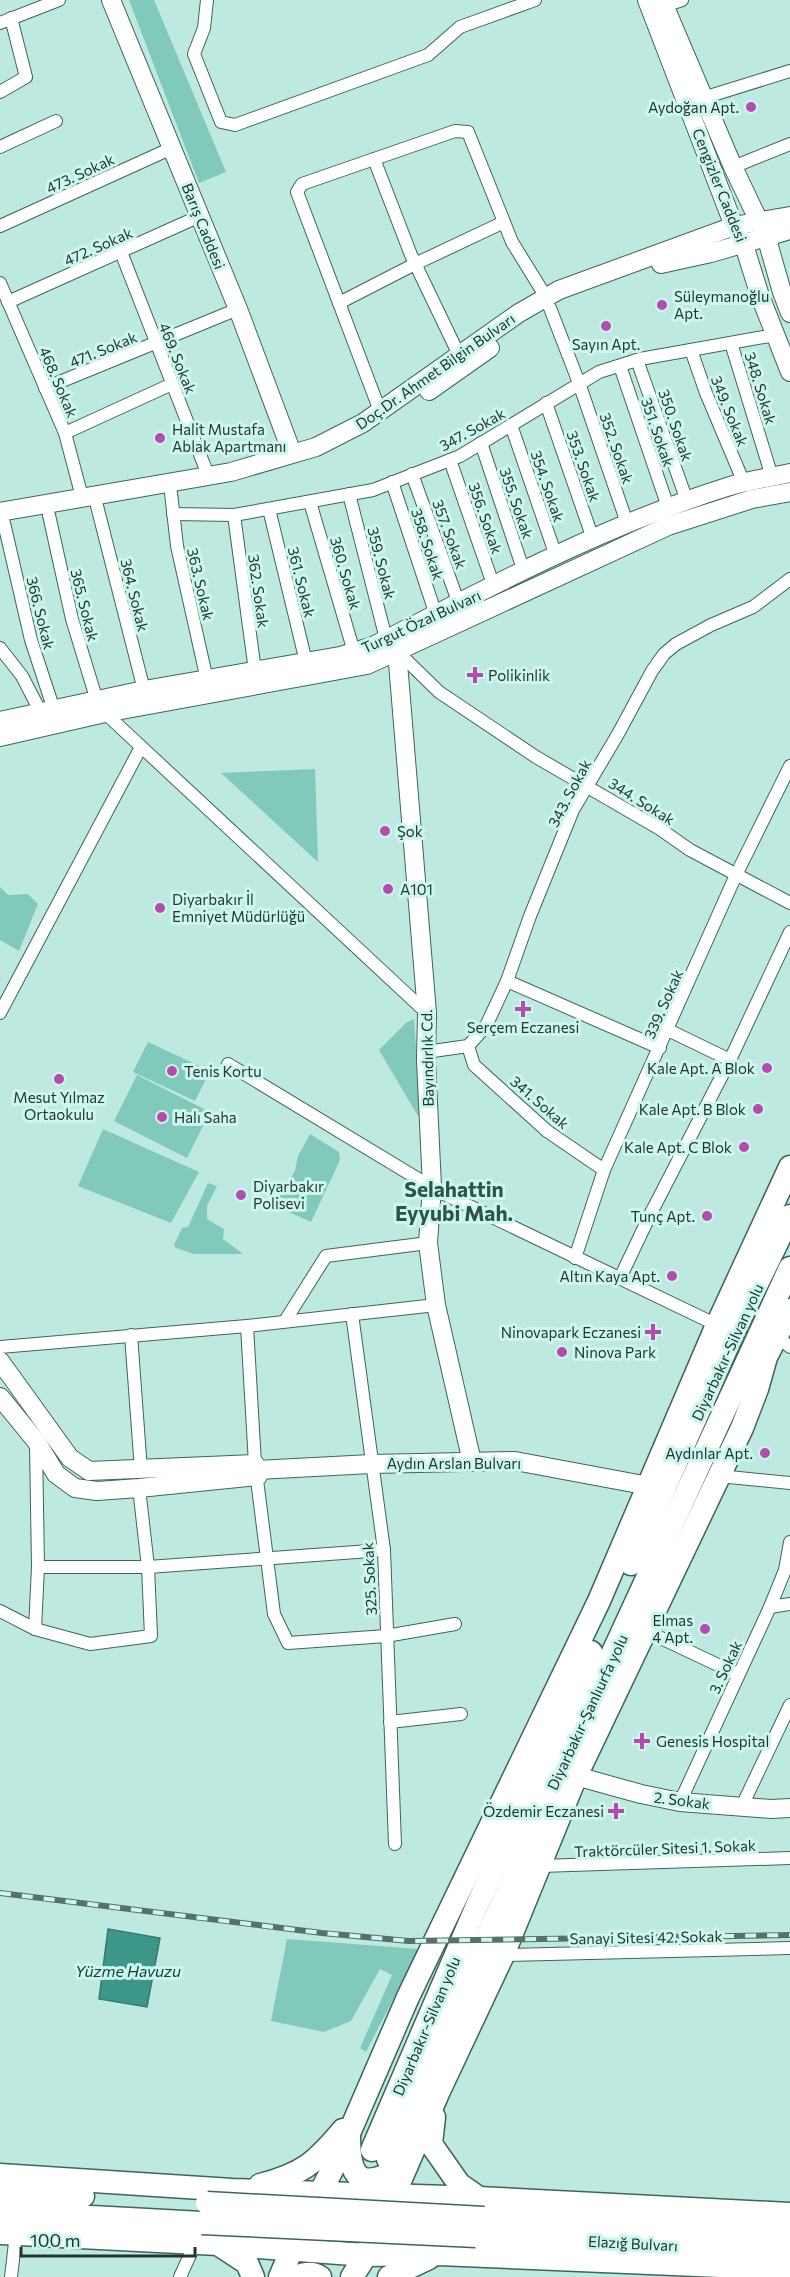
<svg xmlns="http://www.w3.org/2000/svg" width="790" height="2277" viewBox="0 0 790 2277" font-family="Commissioner,sans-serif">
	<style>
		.green { fill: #80c9bb }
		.water { fill: #3d9789; stroke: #367a6f; stroke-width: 1.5 }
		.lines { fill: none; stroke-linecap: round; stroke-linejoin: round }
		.street-casing { stroke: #3d655d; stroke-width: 14 }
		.secondary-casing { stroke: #3d655d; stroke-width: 20 }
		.highway-casing { stroke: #3d655d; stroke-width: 25 }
		.street { stroke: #fff; stroke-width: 12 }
		.secondary { stroke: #fff; stroke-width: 18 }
		.highway { stroke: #fff; stroke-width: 22 }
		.rail-casing { stroke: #56706a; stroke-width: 6 }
		.rail { stroke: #cbf7ee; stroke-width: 4; stroke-dasharray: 11; stroke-linecap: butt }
		.highway-bridge-casing { stroke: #3d655d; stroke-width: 25; stroke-linecap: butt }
		.highway-bridge { stroke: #fff; stroke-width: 22 }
		.poi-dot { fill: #b54bac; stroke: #cbf7ee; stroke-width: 2 }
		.labels { text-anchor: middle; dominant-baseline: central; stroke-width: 6; stroke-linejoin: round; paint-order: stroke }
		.poi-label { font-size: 15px; fill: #243531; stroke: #cbf7ee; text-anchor: start }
		.street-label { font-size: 15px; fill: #243531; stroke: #cbf7ee }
		.water-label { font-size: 16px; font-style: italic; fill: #143e37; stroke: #cbf7ee }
		.district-label { font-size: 21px; font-weight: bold; fill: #2c534c; stroke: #cbf7ee }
	</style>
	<rect width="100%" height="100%" fill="#bee9e0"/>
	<!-- green -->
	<g class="green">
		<polygon points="129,0 154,0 226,172 199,183"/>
		<polygon points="315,769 318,862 221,773"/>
		<polygon points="0,887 8,895 28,894 38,904 19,951 0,940"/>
		<polygon points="414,1019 421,1121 379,1050 407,1022"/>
		<polygon points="148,1042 210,1071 195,1101 133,1072"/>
		<polygon points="137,1075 210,1112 187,1158 114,1121"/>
		<polygon points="103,1129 199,1172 171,1223 78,1186"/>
		<polygon points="310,1134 339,1152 340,1160 311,1222 273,1205 295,1171 298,1156"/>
		<polygon points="208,1183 217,1186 207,1206 207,1219 224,1229 223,1239 243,1254 194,1254 176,1248 174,1245 182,1228 188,1227"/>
		<polygon points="287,1939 419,1949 366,2052 360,2048 392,1975 380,1969 351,2021 324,2032 271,2021"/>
	</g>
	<!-- water -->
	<polygon class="water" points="108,1929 160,1938 147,2007 99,1999"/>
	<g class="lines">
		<defs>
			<g id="street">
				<polyline points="207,0 204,28 194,54 221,122 235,125 428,55 460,27 535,0"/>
				<polyline points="664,6 682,0"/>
				<polyline points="0,23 59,0"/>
				<polyline points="0,92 26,77 11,18"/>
				<polyline points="703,98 790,71"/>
				<polyline points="0,147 56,121"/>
				<polyline points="374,159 411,255 459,355"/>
				<polyline points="733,167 790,144"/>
				<polyline points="0,226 172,148"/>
				<polyline points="121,252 208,475"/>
				<polyline points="0,283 65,433 82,497"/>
				<polyline points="8,302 200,216"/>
				<polyline points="339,303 415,264 504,222"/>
				<polyline points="550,308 579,383 627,523"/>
				<polyline points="731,343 772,477"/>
				<polyline points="691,350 706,393 744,483"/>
				<polyline points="637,360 687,501"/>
				<polyline points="620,366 668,507"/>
				<polyline points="45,388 238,309"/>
				<polyline points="546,403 593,539"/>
				<polyline points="380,411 297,192 302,184 455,131 468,132 512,242 546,297"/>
				<polyline points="511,425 556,556"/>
				<polyline points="65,433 172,384"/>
				<polyline points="481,443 524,572"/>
				<polyline points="450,460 494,587"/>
				<polyline points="412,474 459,604"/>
				<polyline points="392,482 436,615"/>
				<polyline points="171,493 177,546 207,680"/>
				<polyline points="349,494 386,639"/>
				<polyline points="310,502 354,652"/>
				<polyline points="97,506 144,690"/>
				<polyline points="269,509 306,662"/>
				<polyline points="173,514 234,515 373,490 460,456 599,372 640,359 775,335"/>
				<polyline points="49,515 72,619 97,701"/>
				<polyline points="234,515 255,671"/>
				<polyline points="4,523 31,640 54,710"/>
				<polyline points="0,648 22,676 41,713"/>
				<polyline points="397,651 439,692 536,757 660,829 690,850 790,903"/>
				<polyline points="105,713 427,1013"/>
				<polyline points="507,981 660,1048"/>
				<polyline points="0,1013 141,747"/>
				<polyline points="668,1030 730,1060"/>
				<polyline points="468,1046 474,1065 547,1131 604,1170"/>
				<polyline points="426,1052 468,1046 486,1026 507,981 530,916 573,810 618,734 652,671 664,654 676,644 711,625 753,607 790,579"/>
				<polyline points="228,1064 438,1191 717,1325"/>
				<polyline points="575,1258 604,1170 736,875 790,766"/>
				<polyline points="620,1278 651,1213 730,1060 790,932"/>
				<polyline points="352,1314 384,1550 395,1844"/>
				<polyline points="285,1321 326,1256 428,1243"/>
				<polyline points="247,1326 255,1464 274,1614 288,1643 386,1636 455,1624"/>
				<polyline points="131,1335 141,1470"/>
				<polyline points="777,1336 790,1347"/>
				<polyline points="0,1347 247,1326 436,1305"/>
				<polyline points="729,1477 790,1483"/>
				<polyline points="38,1567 148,1567 384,1550"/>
				<polyline points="770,1607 790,1604"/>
				<polyline points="0,1611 35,1629 90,1644 151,1636 148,1567 139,1488"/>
				<polyline points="35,1629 38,1567 36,1445"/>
				<polyline points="646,1631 737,1674"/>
				<polyline points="390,1722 461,1714"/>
				<polyline points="680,1802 770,1607 785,1570 790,1542"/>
				<polyline points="742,1806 790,1705"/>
				<polyline points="540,1866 790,1858"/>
				<polyline points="503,1955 790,1948"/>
				<polyline points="11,2277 16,2234"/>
				<polyline points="180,2277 195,2244"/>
			</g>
			<g id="secondary">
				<polyline points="111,0 238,309 292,453"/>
				<polyline points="647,0 734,226 744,245 760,296 790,372"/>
				<polyline points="662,0 733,167 766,236 782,292 790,313"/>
				<polyline points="661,264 711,253 790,230"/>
				<polyline points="429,391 490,348"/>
				<polyline points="0,512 231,472 316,447 363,423 519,313 559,290 734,226 790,216"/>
				<polyline points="397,651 427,1013 426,1060 432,1187 428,1243 436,1305 472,1462"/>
				<path d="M0 721 144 690 340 656 373 646C488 588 605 525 727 487 748 480 769 478 790 473"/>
				<polyline points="0,737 105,713 367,665 668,526 752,499 790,492"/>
				<polyline points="0,1361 70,1458 89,1471 255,1464"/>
				<polyline points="0,1397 36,1441 56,1474 75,1488 97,1491 139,1488 258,1476"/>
				<polyline points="257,1470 371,1464 515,1461 649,1486"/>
				<polyline points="576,1776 641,1794 680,1802 771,1809 790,1808"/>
			</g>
			<g id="highway">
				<polyline points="631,1564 733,1333 790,1216"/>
				<polyline points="434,2117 431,2144 459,2184 479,2198"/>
				<path d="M349 2136C349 2189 367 2187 407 2165"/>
				<polyline points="372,2150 479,1901 591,1652"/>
				<polyline points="388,2159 408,2118 591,1700 790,1268"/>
				<polyline points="0,2175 232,2190 479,2198 790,2214"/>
				<path d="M260 2185C303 2174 315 2163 343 2130"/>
				<polyline points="0,2191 83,2196"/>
				<polyline points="0,2212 202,2223"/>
				<polyline points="484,2218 790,2230"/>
				<polyline points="0,2233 218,2244 247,2263 253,2277"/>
				<polyline points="476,2236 790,2251"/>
				<polyline points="218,2244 366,2255 439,2254 790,2269"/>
				<polyline points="280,2277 292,2249 341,2152 408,1997 599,1601 717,1325 790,1167"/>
				<path d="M296 2277C305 2273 312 2272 320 2277"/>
				<polyline points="352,2277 366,2255 394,2195 439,2091 503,1955 576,1776 742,1428 757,1389 766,1357 790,1310"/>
				<polyline points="389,2277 429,2258"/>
			</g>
		</defs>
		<!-- street casing -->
		<use href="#street" class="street-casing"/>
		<!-- secondary casing -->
		<use href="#secondary" class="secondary-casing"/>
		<!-- highway casing -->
		<use href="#highway" class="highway-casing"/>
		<!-- street -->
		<use href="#street" class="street"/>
		<!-- secondary -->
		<use href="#secondary" class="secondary"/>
		<!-- highway -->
		<use href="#highway" class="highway"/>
		<defs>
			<polyline id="rail" points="0,1893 322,1933 409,1941 790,1935"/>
		</defs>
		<!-- rail casing -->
		<use href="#rail" class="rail-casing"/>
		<!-- rail -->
		<use href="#rail" class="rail"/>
		<defs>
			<g id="highway-bridge">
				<polyline points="207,2203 484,2218"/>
				<polyline points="202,2223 476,2236"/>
			</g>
		</defs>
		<!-- highway-bridge casing -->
		<use href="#highway-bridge" class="highway-bridge-casing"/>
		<!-- highway-bridge -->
		<use href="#highway-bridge" class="highway-bridge"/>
	</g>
	<!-- markers -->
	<g class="poi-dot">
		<circle cx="751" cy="107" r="6"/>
		<circle cx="662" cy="305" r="6"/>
		<circle cx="606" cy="326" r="6"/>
		<circle cx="160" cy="438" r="6"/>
		<path d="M472 666h6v6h6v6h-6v6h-6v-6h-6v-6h6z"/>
		<circle cx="385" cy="831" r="6"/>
		<circle cx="388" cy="889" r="6"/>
		<circle cx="160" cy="908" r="6"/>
		<path d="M520 1000h6v6h6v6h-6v6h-6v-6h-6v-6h6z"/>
		<circle cx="767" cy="1068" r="6"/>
		<circle cx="172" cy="1071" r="6"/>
		<circle cx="59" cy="1079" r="6"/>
		<circle cx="758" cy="1109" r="6"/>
		<circle cx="162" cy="1117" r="6"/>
		<circle cx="744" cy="1147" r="6"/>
		<circle cx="241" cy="1195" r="6"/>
		<circle cx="707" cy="1216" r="6"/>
		<circle cx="672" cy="1276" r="6"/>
		<path d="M650 1323h6v6h6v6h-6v6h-6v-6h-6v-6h6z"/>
		<circle cx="562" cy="1352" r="6"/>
		<circle cx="765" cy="1453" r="6"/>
		<circle cx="705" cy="1629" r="6"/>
		<path d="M639 1732h6v6h6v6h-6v6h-6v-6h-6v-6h6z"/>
		<path d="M613 1802h6v6h6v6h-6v6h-6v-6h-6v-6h6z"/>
	</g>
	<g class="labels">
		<!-- poi labels -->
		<g class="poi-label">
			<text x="739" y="107" text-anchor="end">Aydoğan Apt.</text>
			<text x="674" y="296">Süleymanoğlu<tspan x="674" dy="17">Apt.</tspan></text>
			<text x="606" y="344" text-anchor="middle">Sayın Apt.</text>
			<text x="172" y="429">Halit Mustafa<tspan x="172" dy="17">Ablak Apartmanı</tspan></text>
			<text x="488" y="675">Polikinlik</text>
			<text x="397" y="831">Şok</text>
			<text x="400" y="889">A101</text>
			<text x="172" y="899">Diyarbakır İl<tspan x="172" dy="17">Emniyet Müdürlüğü</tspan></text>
			<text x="523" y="1027" text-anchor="middle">Serçem Eczanesi</text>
			<text x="755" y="1068" text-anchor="end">Kale Apt. A Blok</text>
			<text x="184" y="1071">Tenis Kortu</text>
			<text x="59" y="1097" text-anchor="middle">Mesut Yılmaz<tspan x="59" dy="17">Ortaokulu</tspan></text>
			<text x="746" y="1109" text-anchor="end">Kale Apt. B Blok</text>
			<text x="174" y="1117">Halı Saha</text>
			<text x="732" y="1147" text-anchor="end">Kale Apt. C Blok</text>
			<text x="253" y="1186">Diyarbakır<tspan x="253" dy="17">Polisevi</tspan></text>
			<text x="695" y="1216" text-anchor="end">Tunç Apt.</text>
			<text x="660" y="1276" text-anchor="end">Altın Kaya Apt.</text>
			<text x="641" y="1332" text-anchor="end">Ninovapark Eczanesi</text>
			<text x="574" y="1352">Ninova Park</text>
			<text x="753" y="1453" text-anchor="end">Aydınlar Apt.</text>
			<text x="693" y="1620" text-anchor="end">Elmas<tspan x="693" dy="17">4 Apt.</tspan></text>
			<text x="656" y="1741">Genesis Hospital</text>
			<text x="604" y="1811" text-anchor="end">Özdemir Eczanesi</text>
		</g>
		<!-- street labels -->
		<g class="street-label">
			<text transform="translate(80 173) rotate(-25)">473. Sokak</text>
			<text transform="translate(720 185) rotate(68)">Cengizler Caddesi</text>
			<text transform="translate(204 226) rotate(68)">Barış Caddesi</text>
			<text transform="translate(98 246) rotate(-24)">472. Sokak</text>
			<text transform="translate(103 349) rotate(-22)">471. Sokak</text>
			<text transform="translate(178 358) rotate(68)">469. Sokak</text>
			<text transform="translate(435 371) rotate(-35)">Doç.Dr. Ahmet Bilgin Bulvarı</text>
			<text transform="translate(59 382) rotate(67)">468. Sokak</text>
			<text transform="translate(761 388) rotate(73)">348. Sokak</text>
			<text transform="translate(730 411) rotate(68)">349. Sokak</text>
			<text transform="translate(676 425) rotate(71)">350. Sokak</text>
			<text transform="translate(472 429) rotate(-29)">347. Sokak</text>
			<text transform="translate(658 432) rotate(71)">351. Sokak</text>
			<text transform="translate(617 448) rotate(71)">352. Sokak</text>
			<text transform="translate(584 466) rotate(71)">353. Sokak</text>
			<text transform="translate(548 486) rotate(71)">354. Sokak</text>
			<text transform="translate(517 503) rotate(71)">355. Sokak</text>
			<text transform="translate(486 518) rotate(71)">356. Sokak</text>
			<text transform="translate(450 534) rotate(70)">357. Sokak</text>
			<text transform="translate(428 544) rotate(72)">358. Sokak</text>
			<text transform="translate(382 563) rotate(76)">359. Sokak</text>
			<text transform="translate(346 573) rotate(74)">360. Sokak</text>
			<text transform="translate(302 582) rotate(76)">361. Sokak</text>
			<text transform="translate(201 584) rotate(77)">363. Sokak</text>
			<text transform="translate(259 591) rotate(82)">362. Sokak</text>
			<text transform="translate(135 595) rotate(76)">364. Sokak</text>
			<text transform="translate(85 605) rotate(76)">365. Sokak</text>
			<text transform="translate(41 613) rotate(76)">366. Sokak</text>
			<text transform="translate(421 621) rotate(-25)">Turgut Özal Bulvarı</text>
			<text transform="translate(569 793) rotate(-62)">343. Sokak</text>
			<text transform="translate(642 801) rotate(32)">344. Sokak</text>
			<text transform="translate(663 1004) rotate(-66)">339. Sokak</text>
			<text transform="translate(427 1058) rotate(-91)">Bayındırlık Cd.</text>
			<text transform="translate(540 1102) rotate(41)">341. Sokak</text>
			<text transform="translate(727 1352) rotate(-65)">Diyarbakır-Silvan yolu</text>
			<text x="454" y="1463">Aydın Arslan Bulvarı</text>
			<text transform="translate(369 1579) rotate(-93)">325. Sokak</text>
			<text transform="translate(725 1667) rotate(-65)">3. Sokak</text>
			<text transform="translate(587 1712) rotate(-65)">Diyarbakır-Şanlıurfa yolu</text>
			<text transform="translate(682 1800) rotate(7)">2. Sokak</text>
			<text transform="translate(665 1848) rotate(-2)">Traktörcüler Sitesi 1. Sokak</text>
			<text transform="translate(646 1937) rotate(-1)">Sanayi Sitesi 42. Sokak</text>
			<text transform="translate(426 2026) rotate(-67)">Diyarbakır-Silvan yolu</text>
			<text transform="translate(633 2243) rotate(3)">Elazığ Bulvarı</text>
		</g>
		<!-- water labels -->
		<g class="water-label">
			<text x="128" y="1970">Yüzme Havuzu</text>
		</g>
		<!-- district labels -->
		<g class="district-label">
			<text x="454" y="1188">Selahattin<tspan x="454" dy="24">Eyyubi Mah.</tspan></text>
		</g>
	</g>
	<!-- scale -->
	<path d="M21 2247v9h174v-9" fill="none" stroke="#243531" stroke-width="3"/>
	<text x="30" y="2247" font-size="18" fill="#243531" stroke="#cbf7ee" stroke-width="4.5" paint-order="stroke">100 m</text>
</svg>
